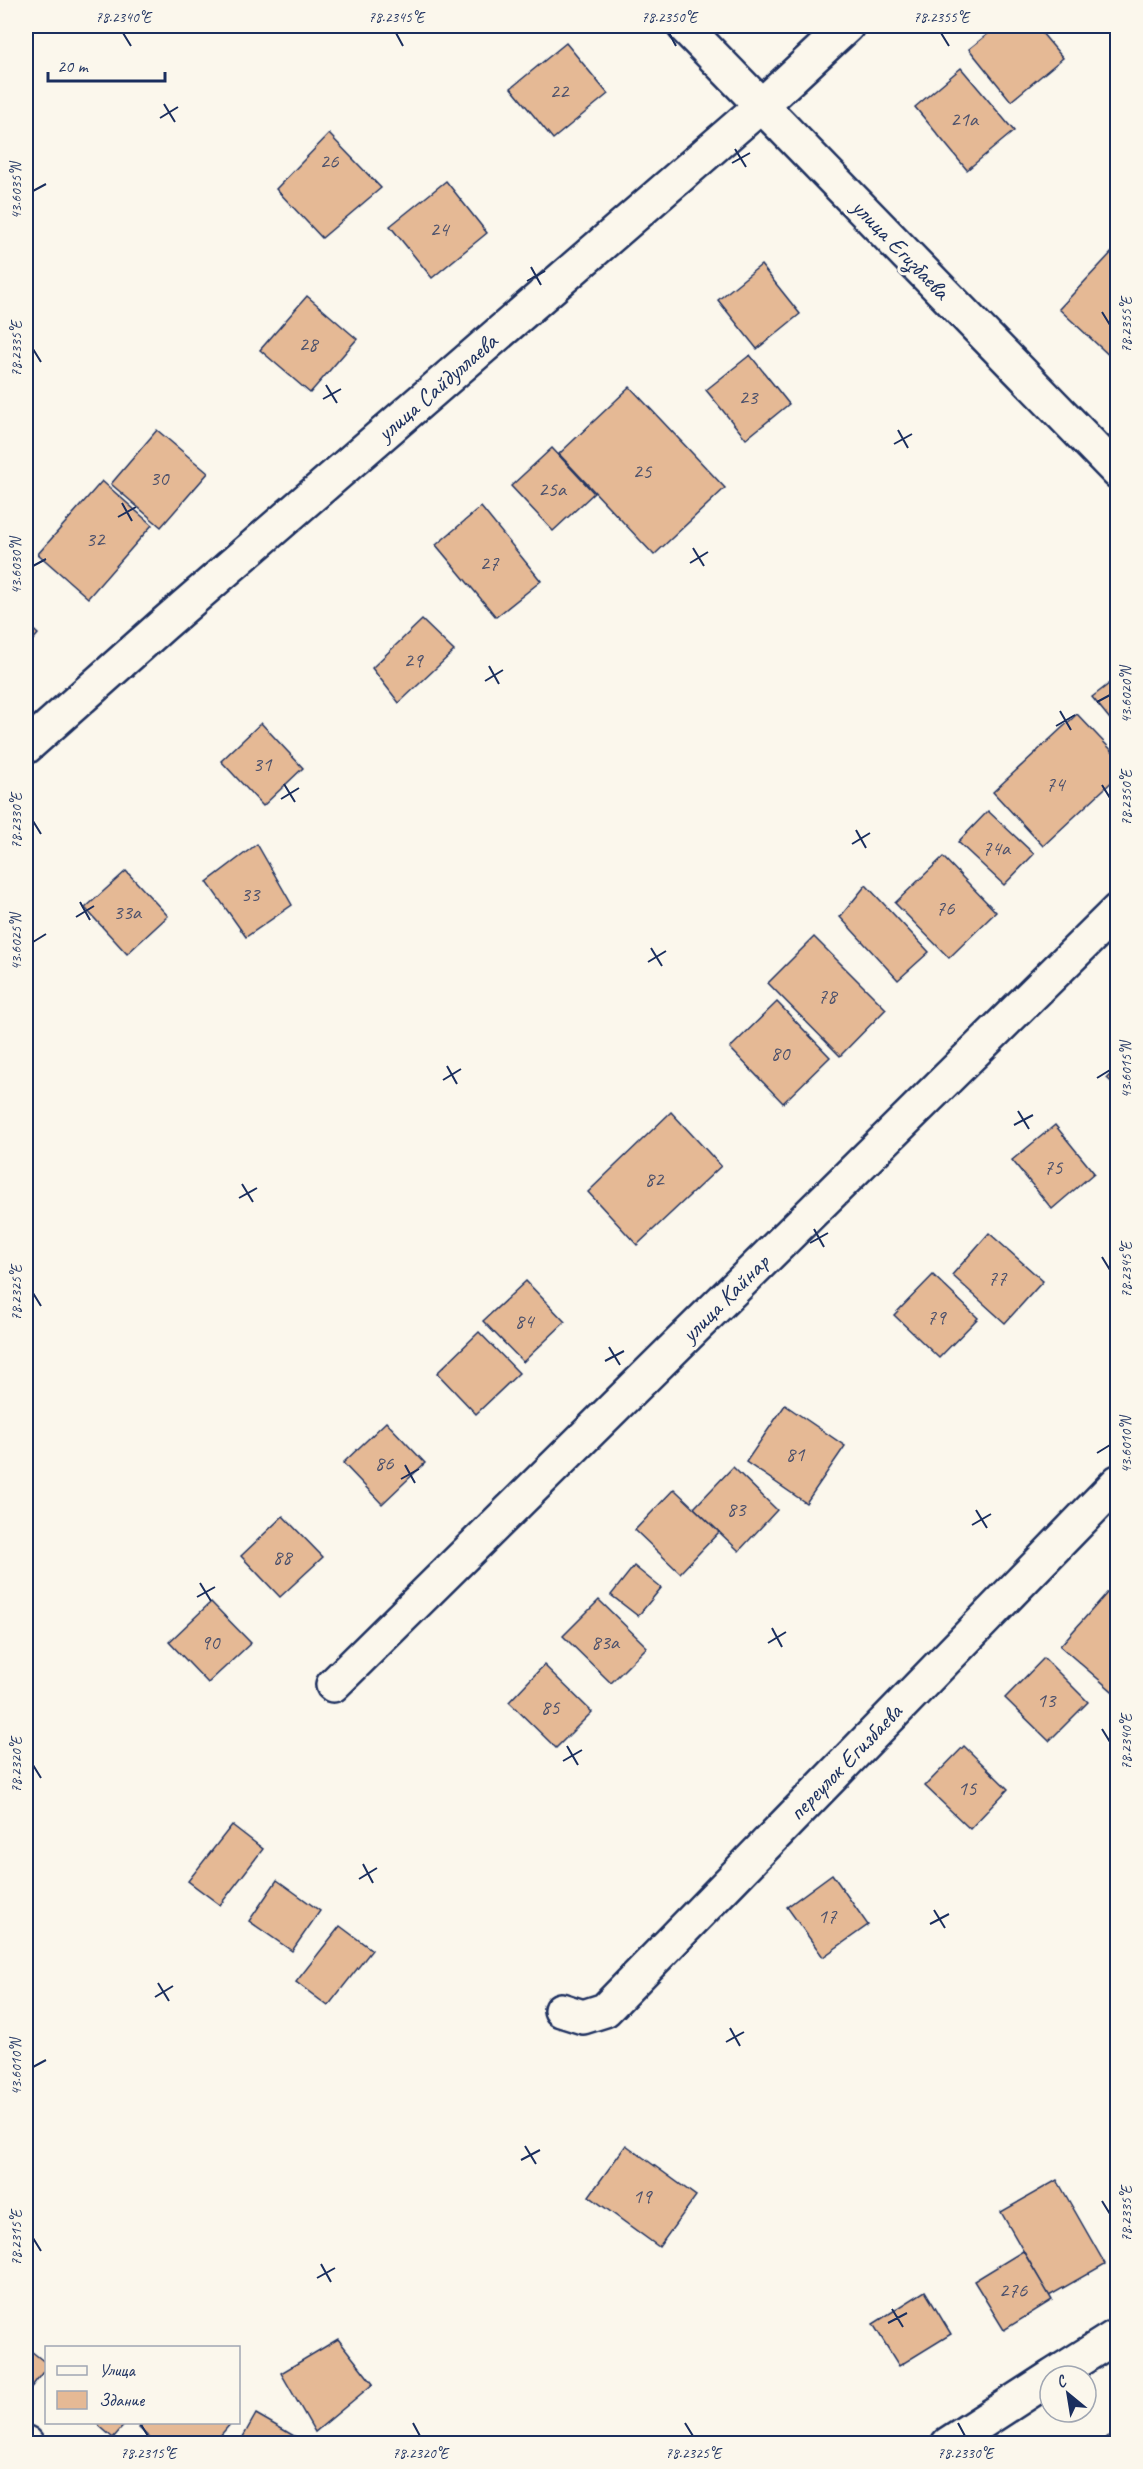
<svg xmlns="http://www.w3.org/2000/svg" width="1143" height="2469" viewBox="0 0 1143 2469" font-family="Caveat,sans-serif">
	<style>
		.building { fill: #e5b995; stroke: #1b2f5e; stroke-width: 1.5 }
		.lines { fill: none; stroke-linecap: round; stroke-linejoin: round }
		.street-casing { stroke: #1b2f5e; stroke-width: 38 }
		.street { stroke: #fbf7ec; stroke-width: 33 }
		.ticks { fill: none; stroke: #1b2f5e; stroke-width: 2 }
		.labels { text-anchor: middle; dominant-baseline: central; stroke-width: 6; stroke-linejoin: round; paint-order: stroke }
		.number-label { font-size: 21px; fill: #4e526c }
		.street-label { font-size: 24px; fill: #1b2f5e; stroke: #fbf7ec }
		.neatline { fill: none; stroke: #1b2f5e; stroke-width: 2 }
		.ticks-label { font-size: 15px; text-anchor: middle; fill: #1b2f5e }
	</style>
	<rect width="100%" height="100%" fill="#fbf7ec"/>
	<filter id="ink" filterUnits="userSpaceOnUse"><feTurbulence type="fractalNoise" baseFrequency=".0167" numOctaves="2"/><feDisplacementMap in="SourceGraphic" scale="12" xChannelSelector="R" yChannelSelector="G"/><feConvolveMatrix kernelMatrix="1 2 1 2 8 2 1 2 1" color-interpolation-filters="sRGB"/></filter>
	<g filter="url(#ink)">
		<!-- building -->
		<g class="building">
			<polygon points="998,26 1036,26 1063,58 1011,101 969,49"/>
			<polygon points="566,43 608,94 553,139 511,88"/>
			<polygon points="961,68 1014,131 967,170 915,107"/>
			<polygon points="329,134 381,188 322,238 276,189"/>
			<polygon points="446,181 487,233 432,278 390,226"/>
			<polygon points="1114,250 1118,253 1118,355 1113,359 1059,309"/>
			<polygon points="761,265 800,314 757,349 718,300"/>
			<polygon points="307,296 357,339 310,393 260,350"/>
			<polygon points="750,355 789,404 746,439 706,390"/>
			<polygon points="630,387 725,488 654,555 559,454"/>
			<polygon points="157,430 208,473 161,527 111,484"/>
			<polygon points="552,448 594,493 553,531 511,486"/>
			<polygon points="102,481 152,525 88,598 38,554"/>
			<polygon points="481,507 541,581 496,617 436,545"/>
			<polygon points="422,620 454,651 399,703 372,668"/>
			<polygon points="26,623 38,634 26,648"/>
			<polygon points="1118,677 1118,729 1092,697"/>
			<polygon points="1077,714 1118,757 1118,776 1043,846 993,792"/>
			<polygon points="261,723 303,768 263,806 221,761"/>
			<polygon points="988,811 1034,854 1004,885 958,842"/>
			<polygon points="257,844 292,905 246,937 207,882"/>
			<polygon points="943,857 996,912 949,958 895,903"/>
			<polygon points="126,871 168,916 127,954 85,908"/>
			<polygon points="866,885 929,952 898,980 840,917"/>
			<polygon points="814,937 886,1009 840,1056 768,983"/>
			<polygon points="777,1002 830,1057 783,1103 730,1048"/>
			<polygon points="1118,1067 1118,1088 1107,1078"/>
			<polygon points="671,1112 721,1166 637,1245 588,1192"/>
			<polygon points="1055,1125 1094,1173 1052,1209 1012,1160"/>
			<polygon points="989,1233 1043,1281 1005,1323 952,1275"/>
			<polygon points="933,1275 978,1318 939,1358 894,1315"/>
			<polygon points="526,1281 565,1322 523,1362 483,1321"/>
			<polygon points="479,1332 519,1373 476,1414 437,1373"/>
			<polygon points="785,1405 845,1446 806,1503 746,1462"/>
			<polygon points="386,1422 425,1463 382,1504 343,1463"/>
			<polygon points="733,1467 777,1510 739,1551 694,1508"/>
			<polygon points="674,1489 719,1532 680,1573 635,1530"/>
			<polygon points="283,1516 323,1557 280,1597 241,1556"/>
			<polygon points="634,1566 661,1588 638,1616 611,1595"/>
			<polygon points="1114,1585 1118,1588 1118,1696 1060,1646"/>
			<polygon points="599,1600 647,1647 611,1683 563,1636"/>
			<polygon points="211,1602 251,1643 208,1683 169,1642"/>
			<polygon points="1044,1658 1088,1702 1049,1741 1005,1698"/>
			<polygon points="544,1665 592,1712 556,1748 509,1702"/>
			<polygon points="964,1746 1008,1789 970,1829 925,1786"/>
			<polygon points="232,1825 263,1849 220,1905 188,1881"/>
			<polygon points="832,1874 868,1925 823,1957 787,1907"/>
			<polygon points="277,1880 320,1911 292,1951 249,1921"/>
			<polygon points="340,1926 372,1950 328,2006 296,1982"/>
			<polygon points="626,2145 696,2196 659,2247 589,2196"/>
			<polygon points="1057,2180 1105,2264 1049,2296 1001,2212"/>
			<polygon points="1023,2251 1052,2300 1004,2330 974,2281"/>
			<polygon points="925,2291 951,2334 899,2366 873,2324"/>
			<polygon points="338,2339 373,2384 315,2432 281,2373"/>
			<polygon points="26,2347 46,2363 46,2368 26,2394"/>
			<polygon points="256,2414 308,2444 239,2444"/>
			<polygon points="95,2422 127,2422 113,2438"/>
			<polygon points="144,2422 232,2422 213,2444 156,2444 139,2428"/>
			<polygon points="1118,2431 1118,2444 1095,2444"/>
		</g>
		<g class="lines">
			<defs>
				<g id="street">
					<polyline points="684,26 1118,472"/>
					<polyline points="26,747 164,624 762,105 847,26"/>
					<polyline points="333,1685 1118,910"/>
					<polyline points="561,2010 583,2017 605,2010 1118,1482"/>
					<polyline points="1053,2376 1118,2335"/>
					<polyline points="26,2443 27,2444"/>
					<polyline points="948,2444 1050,2378"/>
				</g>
			</defs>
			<!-- street casing -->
			<use href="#street" class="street-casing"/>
			<!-- street -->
			<use href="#street" class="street"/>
		</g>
	</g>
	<!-- ticks -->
	<path class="ticks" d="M123 33 131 46M396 33 403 46M669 33 676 46M941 33 949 46M164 104 175 122M160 118 178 107M735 149 746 167M732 163 750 153M33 191 46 184M531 267 541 285M527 281 545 271M1102 312 1110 325M33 349 41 362M326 385 337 403M323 399 341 389M898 430 908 448M894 444 912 434M122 503 132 521M118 517 136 507M693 548 704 566M690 563 708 552M33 566 46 559M489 666 499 684M485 681 503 670M1097 702 1110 695M1060 711 1071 730M1056 726 1075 715M284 784 295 802M1102 785 1110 798M281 799 299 788M33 821 41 834M856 830 866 848M852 844 870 833M80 902 90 920M76 917 94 906M33 942 46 934M651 948 662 966M648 962 666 951M447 1066 457 1084M1097 1078 1110 1070M443 1080 461 1069M1018 1111 1029 1129M1014 1125 1033 1115M242 1184 253 1202M239 1198 257 1188M814 1229 824 1247M810 1243 828 1233M1102 1257 1110 1270M33 1293 41 1306M609 1347 620 1365M605 1361 624 1351M1097 1453 1110 1445M405 1465 415 1483M401 1479 419 1469M976 1510 987 1528M972 1525 991 1514M200 1583 211 1601M197 1597 215 1587M772 1628 782 1647M768 1643 786 1632M1102 1729 1110 1742M567 1746 578 1765M563 1761 582 1750M33 1765 41 1778M363 1864 373 1883M359 1879 377 1868M934 1910 945 1928M930 1924 949 1914M158 1983 169 2001M155 1997 173 1986M730 2028 740 2046M726 2042 744 2032M33 2067 46 2060M525 2146 536 2164M521 2160 540 2150M1102 2201 1110 2214M33 2238 41 2251M321 2264 331 2282M317 2278 335 2268M892 2309 903 2327M888 2323 907 2313M140 2423 148 2436M413 2423 420 2436M685 2423 693 2436M958 2423 965 2436"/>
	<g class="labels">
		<!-- number labels -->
		<g class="number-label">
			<text x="559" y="91">22</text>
			<text x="964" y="119">21а</text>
			<text x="329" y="161">26</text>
			<text x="439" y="229">24</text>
			<text x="308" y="344">28</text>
			<text x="748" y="397">23</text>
			<text x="642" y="471">25</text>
			<text x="159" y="478">30</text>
			<text x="552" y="489">25а</text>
			<text x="95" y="539">32</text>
			<text x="489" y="563">27</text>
			<text x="413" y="660">29</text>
			<text x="262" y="764">31</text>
			<text x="1055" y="784">74</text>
			<text x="996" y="848">74а</text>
			<text x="250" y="894">33</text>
			<text x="945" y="908">76</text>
			<text x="127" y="912">33а</text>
			<text x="827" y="996">78</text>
			<text x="780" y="1053">80</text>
			<text x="1053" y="1167">75</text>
			<text x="654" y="1179">82</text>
			<text x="997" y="1278">77</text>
			<text x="936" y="1317">79</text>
			<text x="524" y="1321">84</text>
			<text x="795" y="1454">81</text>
			<text x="384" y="1463">86</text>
			<text x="736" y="1509">83</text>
			<text x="282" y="1557">88</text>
			<text x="210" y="1642">90</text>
			<text x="605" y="1642">83а</text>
			<text x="1046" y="1700">13</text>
			<text x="550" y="1707">85</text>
			<text x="967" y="1788">15</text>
			<text x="827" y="1916">17</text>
			<text x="642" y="2196">19</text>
			<text x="1013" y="2290">276</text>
		</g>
		<!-- street labels -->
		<g class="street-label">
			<text transform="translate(901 249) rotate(46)">улица Егизбаева</text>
			<text transform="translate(437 387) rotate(-41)">улица Сайдуллаева</text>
			<text transform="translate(725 1298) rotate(-45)">улица Кайнар</text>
			<text transform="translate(845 1762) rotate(-46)">переулок Егизбаева</text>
		</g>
	</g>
	<!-- margin -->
	<rect width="1143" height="2469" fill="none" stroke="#fbf7ec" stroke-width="66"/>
	<!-- legend -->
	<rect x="45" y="2346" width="195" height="78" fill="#fbf7ec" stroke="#a1a7b3" stroke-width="1.5"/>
	<rect x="57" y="2366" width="30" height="9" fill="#fbf7ec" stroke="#a1a7b3" stroke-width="1.5"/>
	<text x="99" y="2376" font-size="18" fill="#1b2f5e">Улица</text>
	<rect x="57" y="2391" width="30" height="18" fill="#e5b995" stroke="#a1a7b3" stroke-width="1.5"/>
	<text x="99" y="2406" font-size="18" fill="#1b2f5e">Здание</text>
	<!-- north arrow -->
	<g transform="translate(1068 2394) rotate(330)"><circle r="28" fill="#fbf7ec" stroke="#a1a7b3" stroke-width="1.5"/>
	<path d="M0-4.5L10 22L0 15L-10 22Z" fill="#1b2f5e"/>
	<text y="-9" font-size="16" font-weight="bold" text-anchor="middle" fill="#1b2f5e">С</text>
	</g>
	<!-- scale -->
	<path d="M48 72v9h117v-9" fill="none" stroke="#1b2f5e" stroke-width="3"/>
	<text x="57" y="72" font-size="18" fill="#1b2f5e" stroke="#fbf7ec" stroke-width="4.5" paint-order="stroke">20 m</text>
	<rect x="33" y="33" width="1077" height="2403" class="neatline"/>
	<g class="ticks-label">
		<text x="123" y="22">78.2340°E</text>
		<text x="396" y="22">78.2345°E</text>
		<text x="669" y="22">78.2350°E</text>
		<text x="941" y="22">78.2355°E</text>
		<text transform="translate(16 191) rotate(-90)" y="5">43.6035°N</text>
		<text transform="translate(1126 325) rotate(-90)" y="5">78.2355°E</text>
		<text transform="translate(16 349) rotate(-90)" y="5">78.2335°E</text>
		<text transform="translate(16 566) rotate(-90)" y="5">43.6030°N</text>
		<text transform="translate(1126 695) rotate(-90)" y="5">43.6020°N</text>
		<text transform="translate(1126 798) rotate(-90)" y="5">78.2350°E</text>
		<text transform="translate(16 821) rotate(-90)" y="5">78.2330°E</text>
		<text transform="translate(16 942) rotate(-90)" y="5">43.6025°N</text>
		<text transform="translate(1126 1070) rotate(-90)" y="5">43.6015°N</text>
		<text transform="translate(1126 1270) rotate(-90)" y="5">78.2345°E</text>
		<text transform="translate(16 1293) rotate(-90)" y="5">78.2325°E</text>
		<text transform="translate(1126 1445) rotate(-90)" y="5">43.6010°N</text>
		<text transform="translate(1126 1742) rotate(-90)" y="5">78.2340°E</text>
		<text transform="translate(16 1765) rotate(-90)" y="5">78.2320°E</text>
		<text transform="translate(16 2067) rotate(-90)" y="5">43.6010°N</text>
		<text transform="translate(1126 2214) rotate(-90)" y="5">78.2335°E</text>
		<text transform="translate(16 2238) rotate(-90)" y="5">78.2315°E</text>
		<text x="148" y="2458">78.2315°E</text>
		<text x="420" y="2458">78.2320°E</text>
		<text x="693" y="2458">78.2325°E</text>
		<text x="965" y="2458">78.2330°E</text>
	</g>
</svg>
